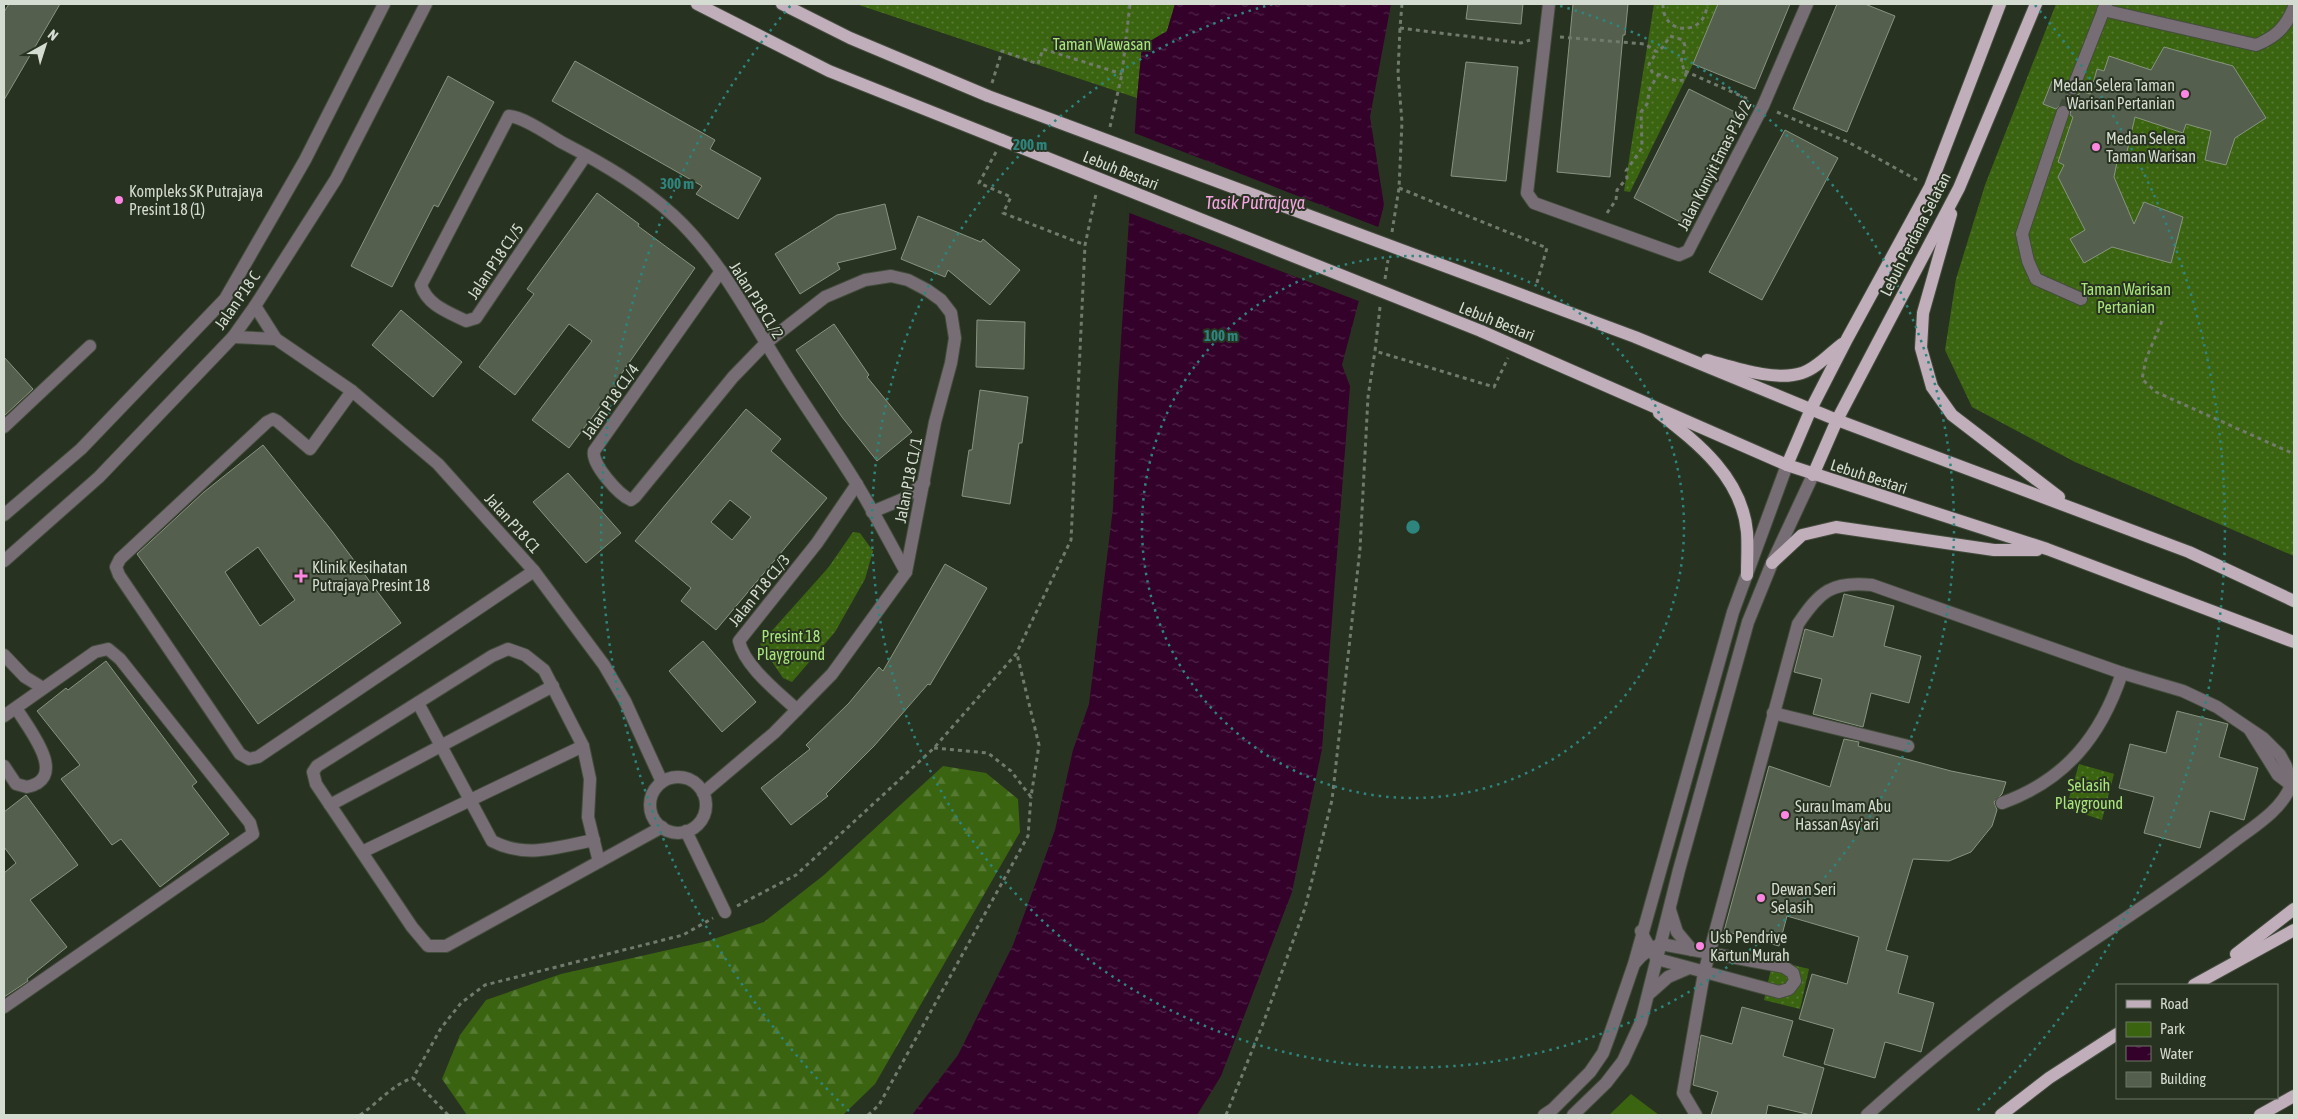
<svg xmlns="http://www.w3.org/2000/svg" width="2298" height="1119" viewBox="0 0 2298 1119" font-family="'Asap Condensed',sans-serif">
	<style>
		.green { fill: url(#green-dots) }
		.forest { fill: url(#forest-firs) }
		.pitch { fill: #3b6411 }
		.water { fill: url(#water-ripples) }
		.pier { fill: #283221 }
		.building { fill: #545f4d; stroke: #889480; fill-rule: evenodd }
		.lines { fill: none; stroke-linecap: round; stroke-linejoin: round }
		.minor-tunnel { stroke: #424b3b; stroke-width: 12; stroke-dasharray: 12 6; stroke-linecap: butt }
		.minor-casing { stroke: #444d3d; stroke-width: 14 }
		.major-casing { stroke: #444d3d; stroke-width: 14 }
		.path { stroke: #717a6c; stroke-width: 3; stroke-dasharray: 4 4; stroke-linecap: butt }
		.minor { stroke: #776e75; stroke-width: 12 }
		.major { stroke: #c0aebb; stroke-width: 12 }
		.major-bridge-casing { stroke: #444d3d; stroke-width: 14; stroke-linecap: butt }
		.major-bridge { stroke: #c0aebb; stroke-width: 12 }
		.ring { fill: none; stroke: #2d857d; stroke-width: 2.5; stroke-dasharray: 2.5 5 }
		.poi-dot { fill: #fd86e2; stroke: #283221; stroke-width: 2 }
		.labels { text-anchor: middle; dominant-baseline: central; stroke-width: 4; stroke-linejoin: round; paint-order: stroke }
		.park-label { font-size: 16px; fill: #a9e57b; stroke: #283221 }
		.poi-label { font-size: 16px; fill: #d4dbd0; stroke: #283221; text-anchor: start }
		.street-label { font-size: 16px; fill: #d4dbd0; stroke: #283221 }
		.water-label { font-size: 18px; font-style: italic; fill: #f5a5e1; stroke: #283221 }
		.centre { fill: #2d857d; stroke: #283221; stroke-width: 2.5 }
		.ring-label { font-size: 15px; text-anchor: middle; font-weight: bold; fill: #2d857d; stroke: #283221; stroke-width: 4; stroke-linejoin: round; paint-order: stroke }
	</style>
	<defs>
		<pattern id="green-dots" width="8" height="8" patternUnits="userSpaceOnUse" patternTransform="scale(1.25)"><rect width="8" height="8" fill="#3b6411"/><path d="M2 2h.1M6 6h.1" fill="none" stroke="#567a33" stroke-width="1.8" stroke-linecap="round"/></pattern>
		<pattern id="forest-firs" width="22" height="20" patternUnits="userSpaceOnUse" patternTransform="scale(1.25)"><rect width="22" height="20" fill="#3b6411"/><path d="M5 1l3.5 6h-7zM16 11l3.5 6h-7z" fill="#567a33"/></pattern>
		<pattern id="water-ripples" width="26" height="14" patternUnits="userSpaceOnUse" patternTransform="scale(1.25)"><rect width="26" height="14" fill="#34012b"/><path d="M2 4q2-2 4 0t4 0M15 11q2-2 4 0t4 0" fill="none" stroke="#502549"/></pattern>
	</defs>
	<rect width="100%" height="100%" fill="#283221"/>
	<!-- green -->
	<g class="green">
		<polygon points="856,4 1175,4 1167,31 1142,46 1137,98"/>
		<polygon points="1654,4 1718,4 1694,62 1630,192 1624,191"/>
		<polygon points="2056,4 2294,4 2294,556 2075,462 1972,407 1945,350 1956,279 1985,185"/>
		<polygon points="853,532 860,533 873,551 865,579 835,632 792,682 783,678 760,644 828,568"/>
		<polygon points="2079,764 2114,774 2102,820 2066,808"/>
		<polygon points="1773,960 1809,969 1800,1009 1764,1000"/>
	</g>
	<!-- forest -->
	<polygon class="forest" points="943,766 986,773 1018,799 1020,832 875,1084 843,1115 467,1115 442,1079 460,1035 486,1000 561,974 708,941 764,922 824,875"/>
	<!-- pitch -->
	<polygon class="pitch" points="1631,1094 1659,1115 1609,1115"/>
	<!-- water -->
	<polygon class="water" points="1175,4 1391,4 1370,117 1384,205 1342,365 1350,386 1322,749 1292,892 1221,1076 1197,1115 912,1115 958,1055 1013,945 1055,830 1073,750 1089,704 1113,508 1118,386 1137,98 1142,46 1167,31"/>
	<!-- pier -->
	<polygon class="pier" points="1132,132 1381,228 1361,302 1127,212"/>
	<!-- building -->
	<g class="building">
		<polygon points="9,4 60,4 4,100 4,12"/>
		<polygon points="1468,4 1523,4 1521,24 1466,19"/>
		<polygon points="1573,4 1628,4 1625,35 1623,35 1610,177 1557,172"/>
		<polygon points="1718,4 1790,4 1755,89 1693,64"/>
		<polygon points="1837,4 1865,4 1895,16 1847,132 1793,109"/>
		<polygon points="2164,47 2233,66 2266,118 2235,138 2226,165 2205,160 2211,131 2186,124 2183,133 2135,117 2125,160 2118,157 2114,177 2134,224 2144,202 2183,217 2171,263 2112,247 2084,263 2070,239 2085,230 2058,177 2064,165 2058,162 2073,117 2070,115 2071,110 2066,105 2061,104 2056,109 2043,104 2052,81 2065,86 2066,93 2070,96 2078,95 2081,91 2090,94 2097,69 2104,71 2109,56 2151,70"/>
		<polygon points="575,61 715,140 710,149 761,178 738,219 696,194 702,186 552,101"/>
		<polygon points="1466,62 1518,67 1506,181 1451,176"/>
		<polygon points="448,76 494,102 438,207 434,205 392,287 351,266"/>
		<polygon points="1689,89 1741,115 1686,225 1634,198"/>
		<polygon points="1785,130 1838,158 1762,300 1709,272"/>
		<polygon points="597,193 639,224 638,226 695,268 615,383 617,384 569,448 532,420 592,341 569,324 515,395 479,367 534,294 527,289"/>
		<polygon points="885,204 896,249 837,263 840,269 800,294 775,254 837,215"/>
		<polygon points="918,216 981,242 983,239 1020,270 990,305 948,270 945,277 901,259"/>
		<polygon points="401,310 462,362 433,397 372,345"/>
		<polygon points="977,320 1025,322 1024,369 976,367"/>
		<polygon points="834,324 869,375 867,377 912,432 877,461 842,417 796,350"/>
		<polygon points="4,357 33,389 4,416"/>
		<polygon points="980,390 1028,397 1022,443 1019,443 1010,504 962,496 969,450 972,450"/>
		<path d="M746 409 781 439 771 451 827 498 716 630 681 601 691 588 635 541ZM730 500 751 517 732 540 711 522Z"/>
		<path d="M263 445 332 531 401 623 258 724 137 554 204 492ZM258 547 295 600 260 626 225 572Z"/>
		<polygon points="568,473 621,533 586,563 533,502"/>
		<polygon points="945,564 987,588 964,628 930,685 928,684 874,746 826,794 828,796 791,825 761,788 810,749 806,745 849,703 879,667 883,671"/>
		<polygon points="1844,594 1894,606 1884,646 1921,656 1909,703 1871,693 1863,727 1813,714 1822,679 1794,672 1805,629 1833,637"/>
		<polygon points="703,641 756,702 722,732 669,671"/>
		<polygon points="106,661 197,782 192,786 229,834 160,887 121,839 112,845 61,779 80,765 37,711 66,688 68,690"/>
		<polygon points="2177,711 2228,724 2219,757 2258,768 2244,820 2210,811 2200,848 2144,833 2154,797 2119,788 2130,744 2166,753"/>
		<polygon points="1844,739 1859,742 1858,746 1951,771 2006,782 2002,794 1994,802 1997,810 1992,826 1971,852 1949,861 1913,859 1886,950 1908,956 1898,993 1934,1003 1921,1052 1885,1042 1875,1078 1824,1064 1834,1029 1799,1019 1812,974 1847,984 1859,937 1787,916 1779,946 1724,931 1769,766 1830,787"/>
		<polygon points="26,795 78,865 30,900 67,947 27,979 28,981 4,997 4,873 16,863 4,847 4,812"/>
		<polygon points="1742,1007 1793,1021 1783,1056 1824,1068 1811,1115 1768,1105 1766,1115 1711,1115 1718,1092 1693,1085 1701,1035 1732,1044"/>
	</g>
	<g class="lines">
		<!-- minor-tunnel -->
		<polyline class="minor-tunnel" points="2063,112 2073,88"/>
		<defs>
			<g id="minor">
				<polyline points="1549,4 1527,193 1534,203 1679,255 1688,251 1763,106 1807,4"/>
				<path d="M2103 10 2256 45C2276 37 2286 27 2294 7"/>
				<polyline points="2073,88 2106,4"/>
				<polyline points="2063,112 2022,234 2028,261 2036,279 2081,299"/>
				<path d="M586 155 476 318 466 321C448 312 427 305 421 285L509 116C524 117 549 135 563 143 602 163 640 185 673 215 720 258 749 317 782 369 806 408 833 445 856 483 874 512 890 543 906 572"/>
				<polyline points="255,306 276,339 352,391 438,464 534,571 604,665 625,701 662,782"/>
				<polyline points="233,337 276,339"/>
				<polyline points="352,391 310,449 277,421 273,419 267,422 120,559 116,567 119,575 240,754 249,759 258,757 534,571"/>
				<polyline points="4,427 90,346"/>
				<polyline points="872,512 903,499 924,483"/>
				<polyline points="4,515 81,449 225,299 305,160 384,4"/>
				<polyline points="4,561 99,477 233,337 255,306 336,179 426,4"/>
				<polyline points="4,655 25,677 43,688"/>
				<path d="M418 703 492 841C526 859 558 847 594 840"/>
				<path d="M797 710C779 693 744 666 739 641L817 543 857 484"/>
				<polyline points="1773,713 1908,746"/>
				<polyline points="4,716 95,652 108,649 120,659 250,823 253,834 4,1007"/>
				<polyline points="2250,730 2278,775 2291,785"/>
				<path d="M4 766 16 784 27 787C70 778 28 728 16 708"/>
				<circle cx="678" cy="805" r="28"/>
				<path d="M703 793 774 733 832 674 906 572 935 422 951 363 955 338 951 313 941 300 927 290 908 280 891 276 865 280 825 297 766 343 733 377 635 497 631 500C619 495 591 464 594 451L721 271"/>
				<path d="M2002 803C2066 780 2101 736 2122 673"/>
				<polyline points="330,805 553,686"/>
				<polyline points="686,831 725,912"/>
				<polyline points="362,852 583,746"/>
				<polyline points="599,862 588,817 590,779 583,746 544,670 525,655 508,649 492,656 317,766 313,772 316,784 412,927 428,946 446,946 662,827"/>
				<polyline points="1670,910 1677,932 1692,950"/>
				<path d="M1635 963C1643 953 1650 949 1661 944L1784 967 1793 973 1795 981 1789 989 1779 992 1657 959C1651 950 1645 941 1641 931"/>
				<polyline points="1650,993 1668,977 1689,968"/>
				<polyline points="1544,1115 1553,1109 1590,1072 1603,1053 1610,1034 1634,964 1733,612 1787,465"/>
				<polyline points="1573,1115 1606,1083 1623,1061 1641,1022 1679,870 1748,622 1772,563 1813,475"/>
				<path d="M1696 1115 1683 1093 1704 973 1798 624C1820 591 1832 581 1872 585L2122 673 2183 691 2217 707 2263 738 2280 755 2286 766 2291 785C2282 810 2253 827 2232 843 2165 895 2092 939 2023 988 1968 1027 1917 1070 1867 1115"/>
			</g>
			<g id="major">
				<polyline points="697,4 829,71 1002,140"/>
				<polyline points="782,4 850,38 988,96"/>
				<polyline points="1951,214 1923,313 1921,348 1932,387 1952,415 2059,497"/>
				<polyline points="1525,296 1635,337 1837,420 2189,552 2294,601"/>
				<polyline points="1481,331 1787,465 2047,549 2294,642"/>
				<path d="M1707 360C1733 367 1775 382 1802 373 1816 369 1830 353 1842 344"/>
				<path d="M1659 413C1699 444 1742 478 1747 532 1748 546 1747 561 1747 575"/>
				<polyline points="1787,465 1811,409 1847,339 1930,187 2000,4"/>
				<polyline points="1813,475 1837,420 1959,188 2036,4"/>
				<polyline points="1772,563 1802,535 1836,527 1994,550 2037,550"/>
				<polyline points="2236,954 2294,909"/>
				<polyline points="2194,985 2294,930"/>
				<polyline points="2001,1115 2049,1078 2117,1034"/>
				<polyline points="2260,1115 2294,1096"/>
			</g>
		</defs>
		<!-- minor casing -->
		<use href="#minor" class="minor-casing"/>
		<!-- major casing -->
		<use href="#major" class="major-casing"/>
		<!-- path -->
		<g class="path">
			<polyline points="1402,4 1400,28 1521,43 1530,40"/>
			<path d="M1663 4C1662 36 1706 37 1707 4"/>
			<polyline points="1560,37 1645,44 1657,52 1649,64 1652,72 1677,81 1684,80 1686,74 1681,62 1685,46 1683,40 1670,36 1663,47 1657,52"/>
			<polyline points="1685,71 1750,100"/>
			<polyline points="992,83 1002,51 1038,64 1043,49 1122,74"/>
			<polyline points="1777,112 1850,143 1917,180"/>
			<polyline points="1110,127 1122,74 1130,4"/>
			<polyline points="996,152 979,183 1011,197 1003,213 1085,245"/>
			<polyline points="1399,188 1547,248 1536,286"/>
			<polyline points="1607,213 1616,200 1617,190 1627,178 1626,171 1642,148 1641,112 1647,104 1650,88 1658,75"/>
			<polyline points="1392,232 1399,188 1402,122 1398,73 1400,28"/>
			<polyline points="1385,279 1388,260"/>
			<polyline points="1380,307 1375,351 1494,387 1508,358"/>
			<polyline points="2162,321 2146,359 2142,379 2156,392 2294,454"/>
			<polyline points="934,748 988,753 1011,771 1031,797 1039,745 1017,654"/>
			<polyline points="737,906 796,875 934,748 1016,654 1071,540 1085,245 1096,194"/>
			<path d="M360 1115C378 1103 393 1084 413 1078"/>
			<polyline points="448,1115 413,1078 441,1028 461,1003 485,985 683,935 713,918"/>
			<polyline points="868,1115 879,1105 1028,836 1031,797"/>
			<polyline points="1226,1115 1264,1021 1305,908 1332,800 1360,549 1368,397 1375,351"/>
		</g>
		<!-- minor -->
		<use href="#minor" class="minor"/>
		<!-- major -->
		<use href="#major" class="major"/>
		<defs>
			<g id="major-bridge">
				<polyline points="988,96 1525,296"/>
				<polyline points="1002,140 1481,331"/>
			</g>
		</defs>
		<!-- major-bridge casing -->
		<use href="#major-bridge" class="major-bridge-casing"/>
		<!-- major-bridge -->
		<use href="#major-bridge" class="major-bridge"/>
	</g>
	<!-- distance rings -->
	<g class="ring">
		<circle cx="1413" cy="527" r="271"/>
		<path d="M1553 4A541 541 0 1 1 1273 4"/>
		<path d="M849 1111A812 812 0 0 1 791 5M2035 5A812 812 0 0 1 1977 1111"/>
	</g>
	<!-- markers -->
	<g class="poi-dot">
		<circle cx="2185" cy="94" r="5"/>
		<circle cx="2096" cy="147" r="5"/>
		<circle cx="119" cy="200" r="5"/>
		<path d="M298.5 568.5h5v5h5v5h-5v5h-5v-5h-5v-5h5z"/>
		<circle cx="1785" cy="815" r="5"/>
		<circle cx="1761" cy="898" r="5"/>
		<circle cx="1700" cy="946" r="5"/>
	</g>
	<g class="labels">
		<!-- park labels -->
		<g class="park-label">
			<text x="1102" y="44">Taman Wawasan</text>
			<text x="2126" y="289">Taman Warisan<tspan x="2126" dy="18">Pertanian</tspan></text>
			<text x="791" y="636">Presint 18<tspan x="791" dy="18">Playground</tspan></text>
			<text x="2089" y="785">Selasih<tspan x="2089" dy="18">Playground</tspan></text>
		</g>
		<!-- poi labels -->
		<g class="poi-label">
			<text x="2175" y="85" text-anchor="end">Medan Selera Taman<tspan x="2175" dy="18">Warisan Pertanian</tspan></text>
			<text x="2106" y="138">Medan Selera<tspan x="2106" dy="18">Taman Warisan</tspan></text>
			<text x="129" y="191">Kompleks SK Putrajaya<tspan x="129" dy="18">Presint 18 (1)</tspan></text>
			<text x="312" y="567">Klinik Kesihatan<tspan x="312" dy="18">Putrajaya Presint 18</tspan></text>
			<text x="1795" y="806">Surau Imam Abu<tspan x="1795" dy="18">Hassan Asy'ari</tspan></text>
			<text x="1771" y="889">Dewan Seri<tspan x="1771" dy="18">Selasih</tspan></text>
			<text x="1710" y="937">Usb Pendrive<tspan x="1710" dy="18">Kartun Murah</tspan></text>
		</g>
		<!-- street labels -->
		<g class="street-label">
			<text transform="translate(1714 165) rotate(-63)">Jalan Kunyit Emas P16/2</text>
			<text transform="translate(1121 170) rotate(22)">Lebuh Bestari</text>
			<text transform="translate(1915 234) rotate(-63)">Lebuh Perdana Selatan</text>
			<text transform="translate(495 261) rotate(-56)">Jalan P18 C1/5</text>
			<text transform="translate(237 300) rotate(-55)">Jalan P18 C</text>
			<text transform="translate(757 300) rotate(58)">Jalan P18 C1/2</text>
			<text transform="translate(1497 321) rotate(22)">Lebuh Bestari</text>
			<text transform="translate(610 401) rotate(-55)">Jalan P18 C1/4</text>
			<text transform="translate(1869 476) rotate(18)">Lebuh Bestari</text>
			<text transform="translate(908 480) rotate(-79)">Jalan P18 C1/1</text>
			<text transform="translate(513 523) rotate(48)">Jalan P18 C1</text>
			<text transform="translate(759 590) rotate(-51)">Jalan P18 C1/3</text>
		</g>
		<!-- water labels -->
		<g class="water-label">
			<text x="1255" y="202">Tasik Putrajaya</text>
		</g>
	</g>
	<circle cx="1413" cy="527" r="8" class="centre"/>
	<g class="ring-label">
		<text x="1030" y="150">200 m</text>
		<text x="677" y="189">300 m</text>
		<text x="1221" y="341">100 m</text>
	</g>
	<!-- border -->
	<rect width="2298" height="1119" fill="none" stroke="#d4dbd0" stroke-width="10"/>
	<!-- legend -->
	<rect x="2116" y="984" width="162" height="115" fill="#283221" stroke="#6d7667"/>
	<rect x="2126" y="1000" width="25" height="8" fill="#c0aebb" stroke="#6d7667"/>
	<text x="2160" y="1009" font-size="15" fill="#d4dbd0">Road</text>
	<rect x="2126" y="1022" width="25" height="15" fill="#3b6411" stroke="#6d7667"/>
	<text x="2160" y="1034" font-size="15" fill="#d4dbd0">Park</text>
	<rect x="2126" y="1046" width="25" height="15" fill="url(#water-ripples)" stroke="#6d7667"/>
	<text x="2160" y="1059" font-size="15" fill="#d4dbd0">Water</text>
	<rect x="2126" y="1072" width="25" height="15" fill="#545f4d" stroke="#6d7667"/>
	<text x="2160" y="1084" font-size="15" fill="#d4dbd0">Building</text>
	<!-- north arrow -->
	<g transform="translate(45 45) rotate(39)" stroke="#283221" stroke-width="4" paint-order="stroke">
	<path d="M0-4L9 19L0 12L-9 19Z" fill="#d4dbd0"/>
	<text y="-8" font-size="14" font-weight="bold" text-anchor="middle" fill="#d4dbd0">N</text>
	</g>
</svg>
